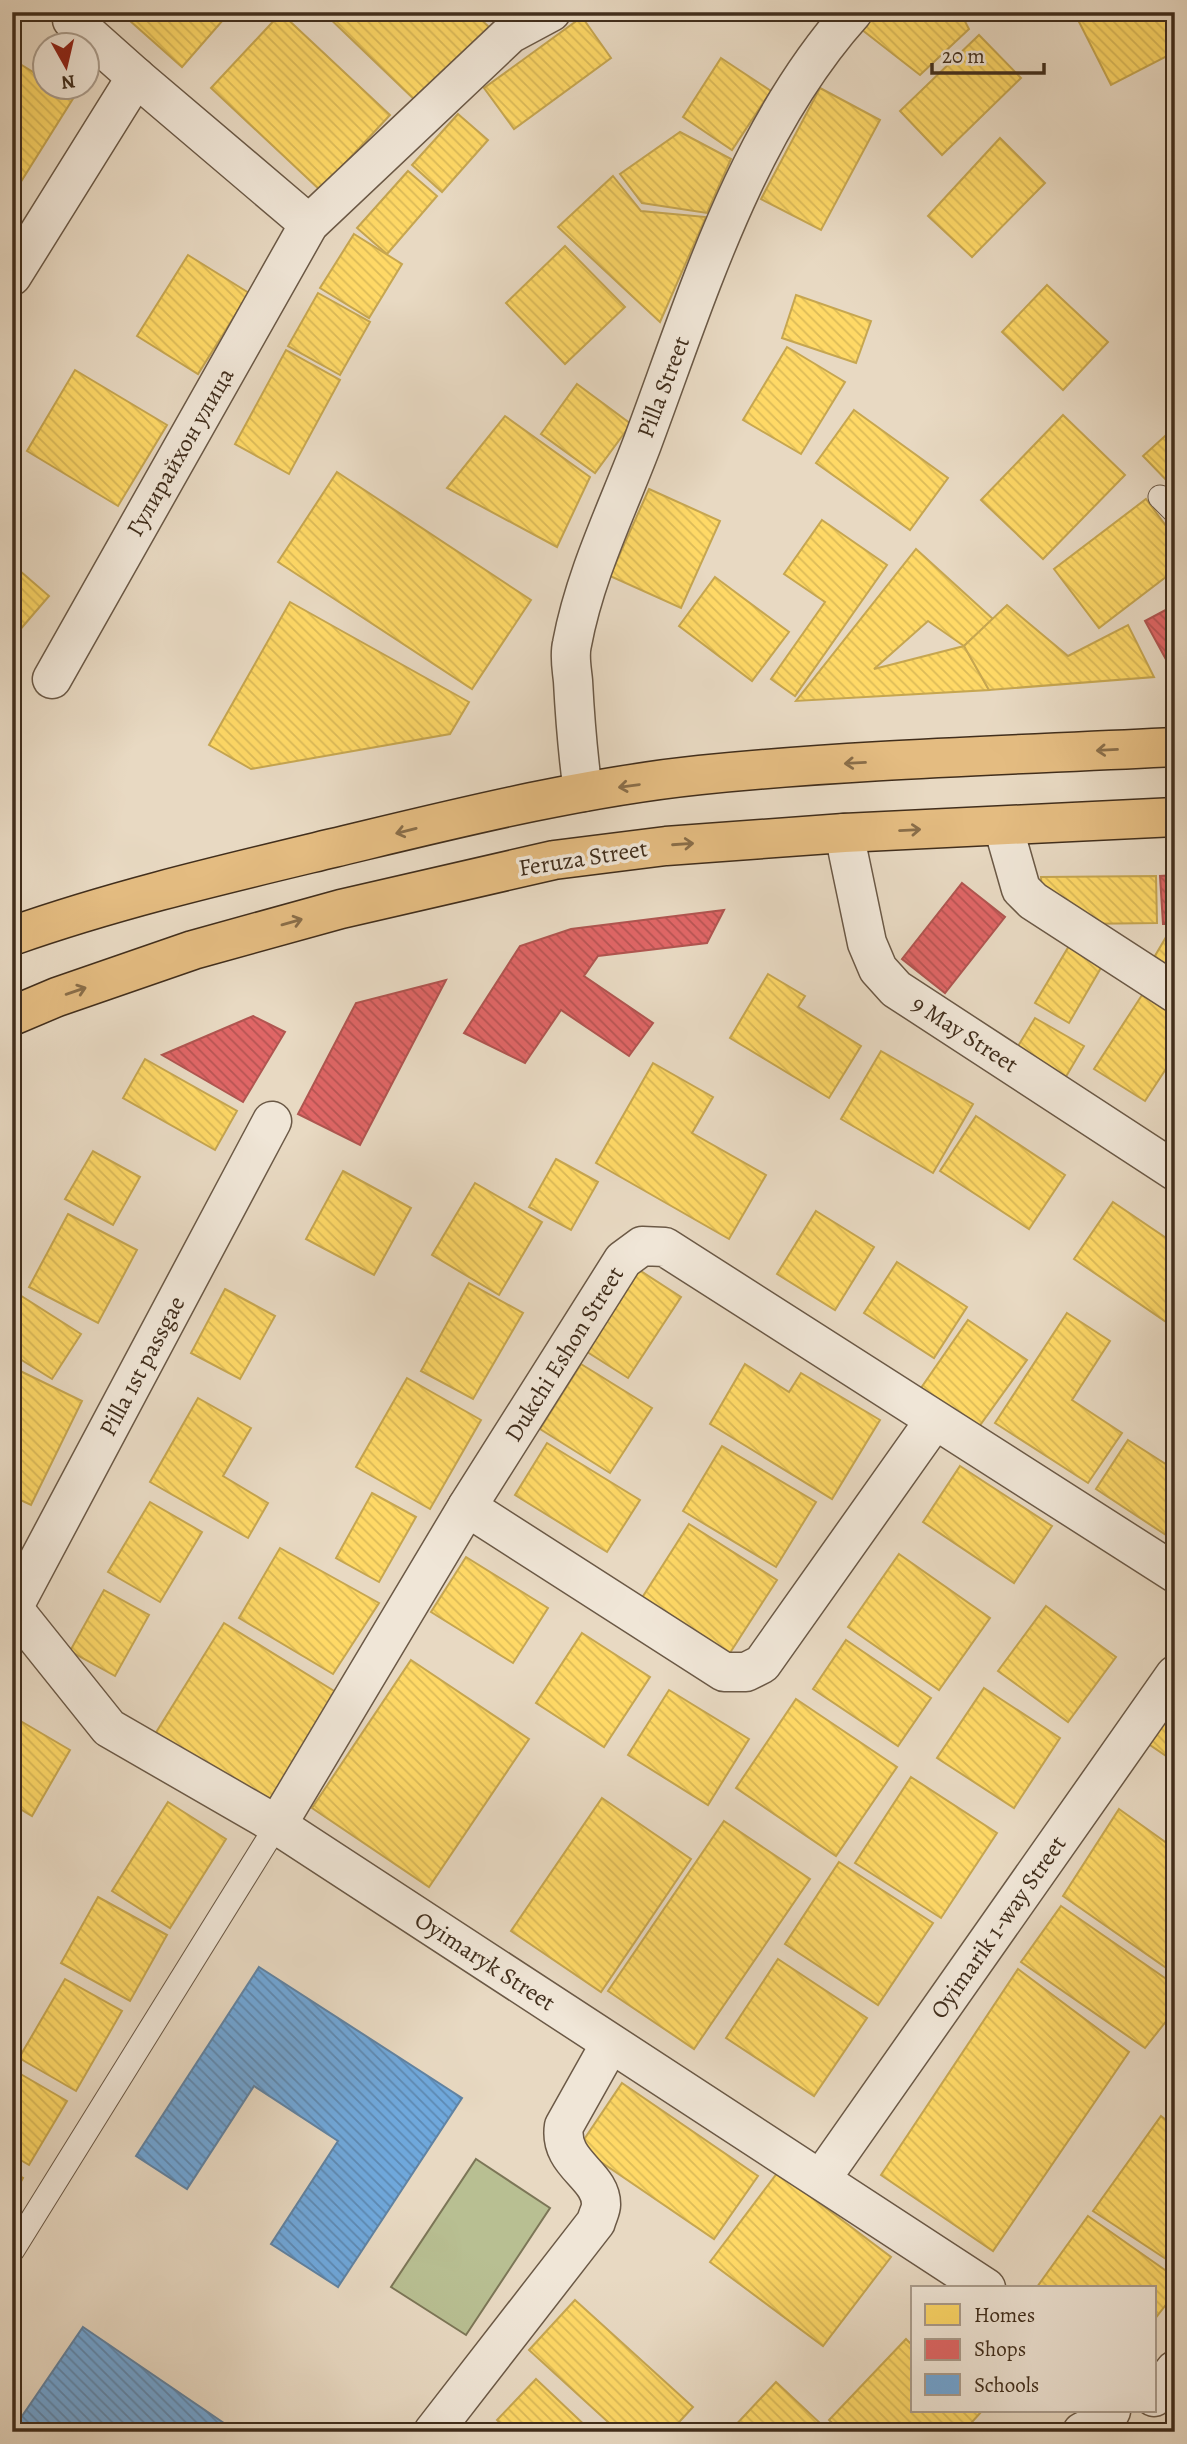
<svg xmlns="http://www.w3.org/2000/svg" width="1187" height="2444" viewBox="0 0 1187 2444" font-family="Alegreya,serif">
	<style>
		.grass { fill: #b8bf92; stroke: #7c7657; stroke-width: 2 }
		.homes { fill: url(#homes-back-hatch); stroke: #c6a650; stroke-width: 2; fill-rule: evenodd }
		.shops { fill: url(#shops-back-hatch); stroke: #b05550; stroke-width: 2 }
		.schools { fill: url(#schools-back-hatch); stroke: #6183a2; stroke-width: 2 }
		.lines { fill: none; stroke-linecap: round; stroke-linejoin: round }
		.lane-casing { stroke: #6b5946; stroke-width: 25 }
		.street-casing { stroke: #6b5946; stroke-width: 41 }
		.primary-casing { stroke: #412e1c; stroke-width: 41 }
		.lane { stroke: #f0e6d7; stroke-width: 23 }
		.street { stroke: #f0e6d7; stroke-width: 38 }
		.primary { stroke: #e4bc81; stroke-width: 38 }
		.oneway { stroke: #8a6e49 }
		.labels { text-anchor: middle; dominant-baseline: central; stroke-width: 7; stroke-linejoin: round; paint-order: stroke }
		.street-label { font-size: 24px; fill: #412e1c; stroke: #f0e6d7 }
	</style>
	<defs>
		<pattern id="homes-back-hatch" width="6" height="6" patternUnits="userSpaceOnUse" patternTransform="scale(1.75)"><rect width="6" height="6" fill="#ffd966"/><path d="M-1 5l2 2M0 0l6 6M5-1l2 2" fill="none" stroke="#dcbb58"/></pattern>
		<pattern id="shops-back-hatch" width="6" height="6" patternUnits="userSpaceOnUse" patternTransform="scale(1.75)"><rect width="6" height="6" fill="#e06666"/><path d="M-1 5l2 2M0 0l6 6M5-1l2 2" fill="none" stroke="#b75453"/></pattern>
		<pattern id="schools-back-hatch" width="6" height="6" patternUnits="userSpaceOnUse" patternTransform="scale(1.75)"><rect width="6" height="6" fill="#6fa8dc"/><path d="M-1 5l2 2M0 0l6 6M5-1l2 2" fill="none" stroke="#5d89b2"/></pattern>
	</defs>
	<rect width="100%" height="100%" fill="#e8d9c2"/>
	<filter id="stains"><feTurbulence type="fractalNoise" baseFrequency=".00286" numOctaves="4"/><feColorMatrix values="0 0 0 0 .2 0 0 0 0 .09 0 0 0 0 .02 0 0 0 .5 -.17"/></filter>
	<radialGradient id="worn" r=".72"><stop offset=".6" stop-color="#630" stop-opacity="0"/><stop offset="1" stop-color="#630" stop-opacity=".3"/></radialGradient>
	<!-- grass -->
	<polygon class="grass" points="476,2159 550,2208 466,2335 391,2287"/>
	<!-- homes -->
	<g class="homes">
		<polygon points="120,12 230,12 182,67"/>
		<polygon points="323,12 473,12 489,27 417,102"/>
		<polygon points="871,12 960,12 969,29 920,75 857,26"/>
		<polygon points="1074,12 1173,12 1175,52 1111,85"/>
		<polygon points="281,13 390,115 320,190 211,88"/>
		<polygon points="582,17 611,58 514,129 484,88"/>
		<polygon points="979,35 1021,78 942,155 900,111"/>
		<polygon points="721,58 771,91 732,150 683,117"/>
		<polygon points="12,59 46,80 46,88 58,88 74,97 12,196"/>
		<polygon points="820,88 880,120 821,230 761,199"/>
		<polygon points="458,114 488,140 442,192 412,165"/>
		<polygon points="680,132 731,159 707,213 642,203 620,174"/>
		<polygon points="1000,138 1045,183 972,257 928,216"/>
		<polygon points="408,171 437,196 387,254 357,228"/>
		<polygon points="613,176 641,211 706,217 660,322 558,227"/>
		<polygon points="354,234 402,264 369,318 320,288"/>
		<polygon points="565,246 625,307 565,364 506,303"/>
		<polygon points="188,255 249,293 198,374 137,336"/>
		<polygon points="1047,285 1108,342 1063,390 1002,332"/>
		<polygon points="318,293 370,322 340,375 288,346"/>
		<polygon points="796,295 871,321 856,363 782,338"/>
		<polygon points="787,347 845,382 801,454 743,420"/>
		<polygon points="286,350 340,380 289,474 235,444"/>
		<polygon points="75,370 167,425 118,506 27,451"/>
		<polygon points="577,384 631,424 595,473 541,434"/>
		<polygon points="854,410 948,478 910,530 816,463"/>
		<polygon points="1063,415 1125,475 1043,559 981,500"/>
		<polygon points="505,416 590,477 557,547 447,488"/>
		<polygon points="1175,427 1175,489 1143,456"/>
		<polygon points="337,472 531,600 472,689 278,562"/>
		<polygon points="649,489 720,521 681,608 610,576"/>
		<polygon points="1146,499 1175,538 1175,570 1099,628 1054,569"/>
		<polygon points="822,520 887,565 795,696 771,679 825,602 784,574"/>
		<path d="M916 549 993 619 964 646 989 690 796 701ZM928 621 964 646 874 669Z"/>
		<polygon points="12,564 49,596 12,639"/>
		<polygon points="715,577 789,632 752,681 679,626"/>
		<polygon points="290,602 469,702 450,734 251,769 209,745"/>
		<polygon points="1007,605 1068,656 1128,625 1154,677 989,690 964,646"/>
		<polygon points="1156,876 1157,923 1079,924 1042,895 1041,877"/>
		<polygon points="1172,927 1175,929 1175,982 1149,966"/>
		<polygon points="1069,946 1102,966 1069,1023 1035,1003"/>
		<polygon points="768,974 805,996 798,1007 861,1046 829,1098 730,1038"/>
		<polygon points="1142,995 1175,1015 1175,1055 1145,1101 1094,1069"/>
		<polygon points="1035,1018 1084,1046 1064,1080 1015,1051"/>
		<polygon points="881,1051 973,1104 933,1173 841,1119"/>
		<polygon points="145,1059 237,1111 215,1150 123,1098"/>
		<polygon points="653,1063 713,1097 692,1133 766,1175 729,1239 596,1163"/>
		<polygon points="976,1116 1065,1175 1029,1229 940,1171"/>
		<polygon points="93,1151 140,1177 113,1225 65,1199"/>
		<polygon points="556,1159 598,1182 571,1230 529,1207"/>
		<polygon points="343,1171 411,1208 374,1275 306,1239"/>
		<polygon points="475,1183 542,1222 499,1295 432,1255"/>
		<polygon points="1113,1202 1175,1244 1175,1328 1074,1259"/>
		<polygon points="816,1211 874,1247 835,1310 777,1274"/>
		<polygon points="68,1214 137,1250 98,1323 29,1287"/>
		<polygon points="897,1262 967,1307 934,1358 864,1313"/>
		<polygon points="633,1266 681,1297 628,1378 581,1348"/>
		<polygon points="469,1283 523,1313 473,1399 421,1371"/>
		<polygon points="225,1289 275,1316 240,1379 191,1353"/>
		<polygon points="12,1290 81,1334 52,1379 12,1354"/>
		<polygon points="1067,1313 1110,1341 1072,1400 1122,1433 1088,1483 995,1423"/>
		<polygon points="968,1320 1027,1360 978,1428 921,1388"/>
		<polygon points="581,1364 652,1408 610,1473 540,1429"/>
		<polygon points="745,1364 789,1392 801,1373 880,1420 832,1499 710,1424"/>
		<polygon points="12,1367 82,1401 31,1505 12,1496"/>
		<polygon points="407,1378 481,1420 430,1509 356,1467"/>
		<polygon points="198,1398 251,1428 223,1476 268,1503 248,1538 150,1482"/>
		<polygon points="1128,1440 1175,1470 1175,1541 1096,1489"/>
		<polygon points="547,1443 640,1500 607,1552 515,1495"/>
		<polygon points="722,1446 816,1502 776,1567 683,1511"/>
		<polygon points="960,1466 1052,1526 1014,1583 923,1522"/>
		<polygon points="372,1493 416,1517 379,1582 336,1558"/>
		<polygon points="150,1502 202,1532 160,1602 108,1572"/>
		<polygon points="689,1524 777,1580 728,1656 640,1601"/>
		<polygon points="280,1548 379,1603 333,1674 239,1618"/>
		<polygon points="899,1554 990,1618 939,1690 848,1627"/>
		<polygon points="466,1557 548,1608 513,1663 431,1612"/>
		<polygon points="104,1590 149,1615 115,1676 70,1651"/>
		<polygon points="1046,1606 1116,1657 1068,1722 998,1671"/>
		<polygon points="224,1623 339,1694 273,1806 152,1739"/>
		<polygon points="582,1633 650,1677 604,1747 536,1703"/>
		<polygon points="846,1640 931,1698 898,1746 813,1689"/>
		<polygon points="411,1660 529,1739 429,1887 312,1808"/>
		<polygon points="984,1688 1060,1738 1014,1808 937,1758"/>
		<polygon points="669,1690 749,1739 708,1805 628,1755"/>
		<polygon points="796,1699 897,1767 836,1856 736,1788"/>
		<polygon points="1175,1703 1175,1762 1147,1743"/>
		<polygon points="12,1716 70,1750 32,1816 12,1804"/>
		<polygon points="911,1777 997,1833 941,1918 855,1863"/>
		<polygon points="602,1798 691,1859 601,1992 511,1931"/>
		<polygon points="168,1802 226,1839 170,1928 112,1891"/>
		<polygon points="1119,1809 1175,1849 1175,1974 1063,1896"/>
		<polygon points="724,1821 810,1879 694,2049 608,1991"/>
		<polygon points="839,1862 933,1923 878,2005 785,1944"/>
		<polygon points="98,1897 167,1935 130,2001 61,1963"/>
		<polygon points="1061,1906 1175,1985 1175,2010 1145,2048 1021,1962"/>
		<polygon points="778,1959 867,2018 814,2096 726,2038"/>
		<polygon points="1018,1969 1129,2052 993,2251 881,2175"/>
		<polygon points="65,1979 122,2011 76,2091 19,2058"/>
		<polygon points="12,2069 67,2101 29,2165 12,2155"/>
		<polygon points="622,2083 758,2176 714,2239 579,2147"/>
		<polygon points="1161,2116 1175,2127 1175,2265 1093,2211"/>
		<polygon points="12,2172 23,2178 12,2198"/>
		<polygon points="778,2172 891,2257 823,2346 710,2262"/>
		<polygon points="1088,2216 1175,2277 1175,2293 1154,2320 1154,2288 1037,2287"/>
		<polygon points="575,2300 693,2407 670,2432 619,2432 529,2350"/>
		<polygon points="906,2339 912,2345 912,2411 982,2411 963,2432 841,2432 829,2420"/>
		<polygon points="536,2379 592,2432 509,2432 497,2420"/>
		<polygon points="776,2382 821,2424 814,2432 733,2432 731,2430"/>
	</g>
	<!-- shops -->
	<g class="shops">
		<polygon points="1175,605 1175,676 1145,621"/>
		<polygon points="1175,875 1175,924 1163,924 1160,876"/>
		<polygon points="962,883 1005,917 945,993 902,959"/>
		<polygon points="724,910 707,943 598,956 584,976 653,1023 629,1056 561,1010 525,1063 464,1033 520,946 571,929"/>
		<polygon points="446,980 360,1145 298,1114 356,1003"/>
		<polygon points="253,1016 285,1032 243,1102 162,1055"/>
	</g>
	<!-- schools -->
	<g class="schools">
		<polygon points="259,1967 462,2098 338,2287 271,2244 338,2141 254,2086 187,2189 136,2156"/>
		<polygon points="83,2327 237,2432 32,2432 18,2422"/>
	</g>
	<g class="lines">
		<defs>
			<g id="lane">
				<polyline points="1160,497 1175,512"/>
				<polyline points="13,2250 277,1825"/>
			</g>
			<g id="street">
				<polyline points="72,20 136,77 309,224"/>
				<polyline points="12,276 136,77"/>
				<polyline points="52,679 309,224 510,34 551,12"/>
				<path d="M583 792C578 755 575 719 573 681 572 670 569 656 572 644 585 574 617 510 642 444 697 297 746 131 853 12"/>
				<polyline points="1003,826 1021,889 1033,901 1175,993"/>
				<polyline points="844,833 867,943 878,969 896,989 1175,1171"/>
				<polyline points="467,1507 724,1672 746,1672 762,1664 934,1421"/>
				<polyline points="12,1607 109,1728 277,1825 986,2288"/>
				<polyline points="12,1610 272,1121"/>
				<polyline points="277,1825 467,1507 623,1260 642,1246 665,1247 1175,1573"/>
				<polyline points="821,2179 1175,1675"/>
				<polyline points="1154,2397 1175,2370"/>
				<path d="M433 2432 596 2222C597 2217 601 2210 601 2205 602 2175 558 2164 564 2126L610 2044"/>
				<polyline points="1082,2432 1105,2421 1111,2411"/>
			</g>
			<g id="primary">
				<path d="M12 936C117 899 225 874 333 848 454 819 576 788 700 775 858 759 1017 755 1175 747"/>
				<polyline points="12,1016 57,997 193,950 341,909 554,860 666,846 844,833 1175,817"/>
			</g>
		</defs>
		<!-- lane casing -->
		<use href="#lane" class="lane-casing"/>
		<!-- street casing -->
		<use href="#street" class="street-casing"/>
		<!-- primary casing -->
		<use href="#primary" class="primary-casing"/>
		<!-- lane -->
		<use href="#lane" class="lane"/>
		<!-- street -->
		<use href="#street" class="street"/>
		<!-- primary -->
		<use href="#primary" class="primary"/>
	</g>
	<!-- one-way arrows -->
	<defs><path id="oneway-shaft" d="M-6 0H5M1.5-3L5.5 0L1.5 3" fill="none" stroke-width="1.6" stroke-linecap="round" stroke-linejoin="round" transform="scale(1.75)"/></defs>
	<g class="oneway">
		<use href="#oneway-shaft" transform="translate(1107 750) rotate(177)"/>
		<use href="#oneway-shaft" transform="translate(855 763) rotate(177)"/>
		<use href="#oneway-shaft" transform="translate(629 786) rotate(172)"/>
		<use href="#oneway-shaft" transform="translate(910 830) rotate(-3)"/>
		<use href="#oneway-shaft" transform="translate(406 831) rotate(166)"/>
		<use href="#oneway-shaft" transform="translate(683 844) rotate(-4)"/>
		<use href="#oneway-shaft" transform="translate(292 922) rotate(-16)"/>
		<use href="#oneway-shaft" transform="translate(76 991) rotate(-19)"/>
	</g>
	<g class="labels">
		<!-- street labels -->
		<g class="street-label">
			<text transform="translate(663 387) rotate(-69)">Pilla Street</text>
			<text transform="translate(180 452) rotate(-60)">Гулирайхон улица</text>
			<text transform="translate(583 858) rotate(-9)">Feruza Street</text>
			<text transform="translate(965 1034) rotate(33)">9 May Street</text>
			<text transform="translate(564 1354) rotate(-58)">Dukchi Eshon Street</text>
			<text transform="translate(142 1366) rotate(-62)">Pilla 1st passgae</text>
			<text transform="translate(998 1927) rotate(-55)">Oyimarik 1-way Street</text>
			<text transform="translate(485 1961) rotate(33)">Oyimaryk Street</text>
		</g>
	</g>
	<!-- margin -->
	<rect width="1187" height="2444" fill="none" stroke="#e8d9c2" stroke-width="42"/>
	<rect x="14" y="14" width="1159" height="2416" fill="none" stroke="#412e1c" stroke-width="3.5"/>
	<rect x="21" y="21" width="1145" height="2402" fill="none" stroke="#412e1c" stroke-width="2"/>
	<!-- legend -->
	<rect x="911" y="2286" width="245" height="126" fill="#f0e6d7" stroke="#aa9c8c" stroke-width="2"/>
	<rect x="925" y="2304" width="35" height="21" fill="#ffd966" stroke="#aa9c8c" stroke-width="2"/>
	<text x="974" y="2322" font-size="21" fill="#412e1c">Homes</text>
	<rect x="925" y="2339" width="35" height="21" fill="#e06666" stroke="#aa9c8c" stroke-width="2"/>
	<text x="974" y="2356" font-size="21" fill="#412e1c">Shops</text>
	<rect x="925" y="2374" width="35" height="21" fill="#6fa8dc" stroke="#aa9c8c" stroke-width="2"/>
	<text x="974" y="2392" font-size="21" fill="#412e1c">Schools</text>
	<!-- north arrow -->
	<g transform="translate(66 66) rotate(172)"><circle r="33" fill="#f0e6d7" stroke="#aa9c8c" stroke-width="2"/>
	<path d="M0-5L12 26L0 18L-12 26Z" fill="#8f2418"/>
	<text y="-10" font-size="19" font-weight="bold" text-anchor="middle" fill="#412e1c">N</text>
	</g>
	<!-- scale -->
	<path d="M932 63v10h112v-10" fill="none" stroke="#412e1c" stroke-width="3.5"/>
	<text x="942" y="63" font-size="21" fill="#412e1c" stroke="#f0e6d7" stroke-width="5" paint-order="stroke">20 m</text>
	<rect width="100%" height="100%" filter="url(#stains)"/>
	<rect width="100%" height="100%" fill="url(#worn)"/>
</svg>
